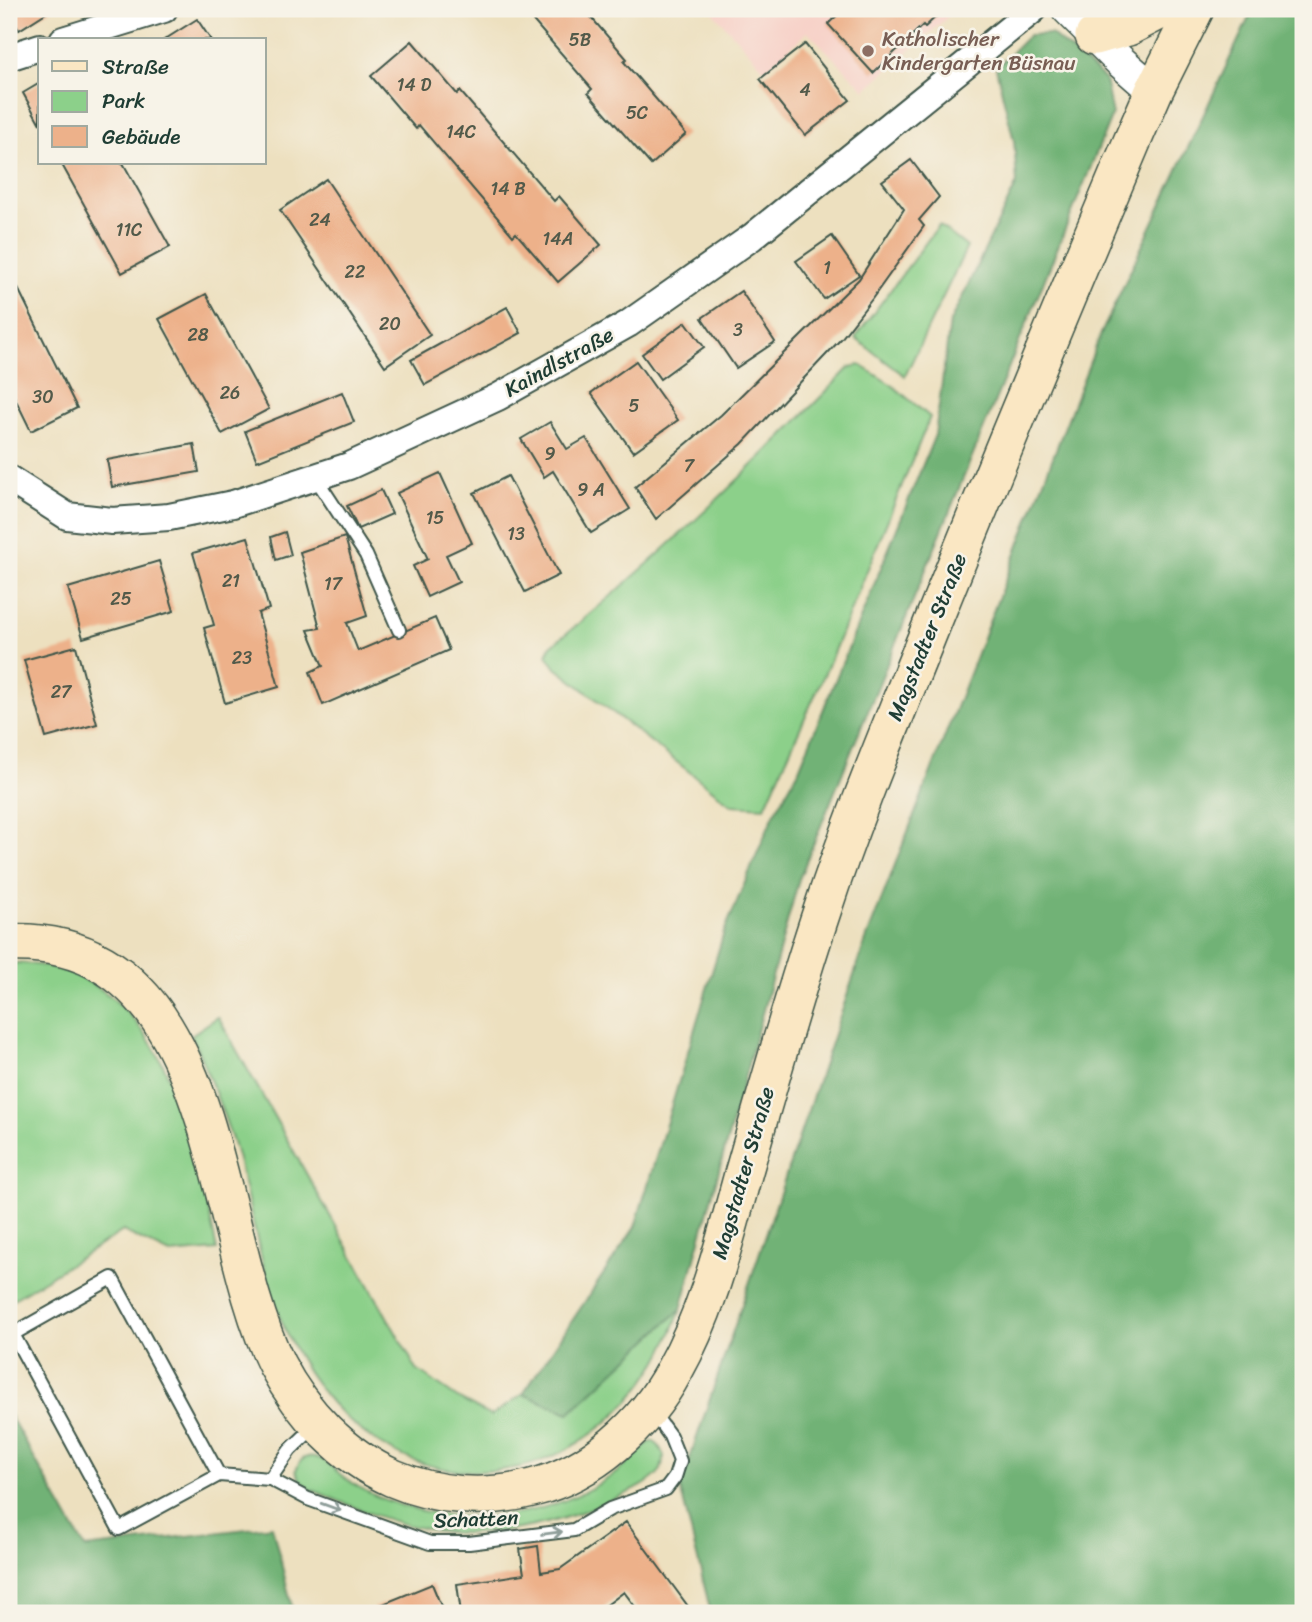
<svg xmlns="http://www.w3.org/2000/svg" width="1312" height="1622" viewBox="0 0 1312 1622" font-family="Sriracha,sans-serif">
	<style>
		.built { fill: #f7d1c8 }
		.green { fill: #8cd08a; stroke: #56865f; stroke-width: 2 }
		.forest { fill: #71b276; stroke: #487855; stroke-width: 2 }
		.building { fill: #edb18a }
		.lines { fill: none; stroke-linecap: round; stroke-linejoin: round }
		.service-casing { stroke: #3e5549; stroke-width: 16 }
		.minor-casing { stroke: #3e5549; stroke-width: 30 }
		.tertiary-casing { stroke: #3e5549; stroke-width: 35 }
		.secondary-casing { stroke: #3e5549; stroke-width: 40 }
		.service { stroke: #fff; stroke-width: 12 }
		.minor { stroke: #fff; stroke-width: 26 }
		.tertiary { stroke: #fff; stroke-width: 32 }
		.secondary { stroke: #fae7c3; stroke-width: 37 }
		.oneway { stroke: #8f9e9a }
		.education-dot { fill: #8d6e63; stroke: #f7f3e8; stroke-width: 2.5 }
		.labels { text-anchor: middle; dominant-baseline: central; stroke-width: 5; stroke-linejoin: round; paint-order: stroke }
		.number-label { font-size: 18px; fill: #525a4a }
		.education-label { font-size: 21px; fill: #785e54; stroke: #f7f3e8; text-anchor: start }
		.street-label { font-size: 21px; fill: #1f3d34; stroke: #f7f3e8 }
	</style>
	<rect width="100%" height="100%" fill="#f7f3e8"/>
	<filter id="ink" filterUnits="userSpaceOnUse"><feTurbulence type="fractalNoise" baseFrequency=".0143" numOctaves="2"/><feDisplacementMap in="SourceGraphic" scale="14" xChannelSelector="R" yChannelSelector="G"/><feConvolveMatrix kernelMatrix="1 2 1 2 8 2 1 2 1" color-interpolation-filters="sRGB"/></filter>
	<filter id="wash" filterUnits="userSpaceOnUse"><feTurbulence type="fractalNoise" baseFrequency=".00686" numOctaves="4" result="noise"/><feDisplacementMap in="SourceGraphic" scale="28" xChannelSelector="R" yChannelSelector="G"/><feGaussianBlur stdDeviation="1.57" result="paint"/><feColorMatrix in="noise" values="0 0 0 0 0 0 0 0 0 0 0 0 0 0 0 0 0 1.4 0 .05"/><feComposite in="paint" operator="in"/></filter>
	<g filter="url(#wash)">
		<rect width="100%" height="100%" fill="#ede0bf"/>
		<!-- built -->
		<polygon class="built" points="710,9 957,9 865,90 808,32 765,70"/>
		<!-- green -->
		<g class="green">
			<polygon points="939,225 967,247 905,376 855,338"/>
			<path d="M860 365 892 385 930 417 827 668 765 807 732 805 556 668 547 655 551 646C657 561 755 465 850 367Z"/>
			<path d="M9 963C163 961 192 1133 217 1250L170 1254 123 1231 9 1302Z"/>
			<path d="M218 1017 417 1370 459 1399 491 1416 523 1394 569 1413 681 1309C674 1326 667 1345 657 1362 625 1415 571 1460 508 1469 391 1487 307 1402 273 1298 257 1249 249 1198 235 1149 223 1110 208 1073 191 1035Z"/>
			<path d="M653 1441 659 1446 664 1456C663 1461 662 1468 660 1471 649 1486 624 1494 609 1501 552 1526 489 1541 426 1529 386 1522 347 1504 310 1489L301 1481 296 1470C299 1461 305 1455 315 1457 327 1459 336 1472 345 1478 361 1490 383 1500 403 1506 475 1527 554 1517 616 1473 627 1464 637 1453 647 1444Z"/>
		</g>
		<!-- forest -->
		<g class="forest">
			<polygon points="1253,9 1303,9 1303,1613 711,1613 680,1487 867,937 1100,336"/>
			<polygon points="1051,34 1105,79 1112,115 799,879 681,1309 569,1413 523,1394 635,1227 724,932 773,816 798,772 935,435 950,322 1017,183 1014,141 996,68 1029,35"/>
			<polygon points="9,1414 85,1548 272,1526 292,1607 285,1613 9,1613"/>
		</g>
		<g id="blocks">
			<!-- building -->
			<g class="building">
				<polygon points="9,9 52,9 19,30 9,14"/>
				<polygon points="523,9 584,9 627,59 624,62 686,134 651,165 588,93 592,89"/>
				<polygon points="844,9 944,9 925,27 923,25 873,73 828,24"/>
				<polygon points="197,19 211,40 164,40"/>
				<polygon points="412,41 457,94 460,91 554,201 559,196 601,245 558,282 516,233 513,236 419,125 416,129 371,76"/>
				<polygon points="805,44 850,100 805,135 760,79"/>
				<polygon points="40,83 40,124 23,93"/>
				<polygon points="911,160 939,197 919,220 924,226 872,299 841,339 742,444 656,519 635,487 721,415 859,279 904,209 882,181"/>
				<polygon points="61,163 123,163 170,247 122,273"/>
				<polygon points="326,179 430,335 385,366 280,210"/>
				<polygon points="832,236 859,275 824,299 796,261"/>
				<polygon points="9,270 77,408 31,431 9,386"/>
				<polygon points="741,291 775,342 736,368 702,318"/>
				<polygon points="206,294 269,409 222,434 159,319"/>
				<polygon points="507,307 521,333 425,385 411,360"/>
				<polygon points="686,322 704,347 660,379 642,354"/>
				<polygon points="636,361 678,420 633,452 591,393"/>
				<polygon points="342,392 354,422 257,461 245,431"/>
				<polygon points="550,422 567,449 586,438 630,509 591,533 553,471 544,477 521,439"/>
				<polygon points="194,444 199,472 112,487 107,460"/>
				<polygon points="440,473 472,543 446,555 459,582 427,597 413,566 428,559 397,493"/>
				<polygon points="508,476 559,575 525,592 474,493"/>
				<polygon points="381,490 392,514 358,529 347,506"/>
				<polygon points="285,532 291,555 276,560 271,537"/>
				<polygon points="248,537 269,609 258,613 279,687 225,703 204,628 214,625 193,553"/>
				<polygon points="345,537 367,616 347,623 358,651 435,618 449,650 323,705 310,672 323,666 308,630 320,628 300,552"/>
				<polygon points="159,561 174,611 83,638 68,588"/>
				<polygon points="76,646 97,724 46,738 24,660"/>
				<polygon points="626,1522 693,1613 640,1613 624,1592 596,1613 461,1613 457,1584 524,1574 520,1549 538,1546 541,1572 560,1569"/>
				<polygon points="432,1584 444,1613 375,1613 373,1608"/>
			</g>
		</g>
	</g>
	<g filter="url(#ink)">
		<use href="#blocks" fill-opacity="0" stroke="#3e5549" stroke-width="2"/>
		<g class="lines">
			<defs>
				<g id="service">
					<polyline points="315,477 366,555 399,630"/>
					<polyline points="219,1475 119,1529 13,1334 112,1278 219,1475 270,1479 308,1499 430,1543 469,1543 574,1530 610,1509 666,1489 675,1477 680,1461 670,1436 651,1410"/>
					<polyline points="270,1479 290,1450 315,1426"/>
				</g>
				<g id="minor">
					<polyline points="63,40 164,9"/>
					<polyline points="9,57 40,47"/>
					<polyline points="9,479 67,516 112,521 169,517 233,504 349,466 498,397 628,324 752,237 1034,9"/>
				</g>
				<polyline id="tertiary" points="1068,9 1121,62 1154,91"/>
				<g id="secondary">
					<polyline points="1094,36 1128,27 1163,9"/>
					<path d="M9 943C224 935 208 1228 277 1365 302 1413 343 1456 393 1478 437 1497 486 1500 532 1488 592 1473 645 1425 674 1371 709 1309 725 1239 744 1171 769 1084 793 997 822 911 854 813 894 719 932 624 997 463 1064 303 1131 144L1154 91 1195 9"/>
				</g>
			</defs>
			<!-- service casing -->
			<use href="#service" class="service-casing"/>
			<!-- minor casing -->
			<use href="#minor" class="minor-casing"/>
			<!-- tertiary casing -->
			<use href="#tertiary" class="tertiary-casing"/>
			<!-- secondary casing -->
			<use href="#secondary" class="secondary-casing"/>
			<!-- service -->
			<use href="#service" class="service"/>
			<!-- minor -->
			<use href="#minor" class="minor"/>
			<!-- tertiary -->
			<use href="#tertiary" class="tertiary"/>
			<!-- secondary -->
			<use href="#secondary" class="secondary"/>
		</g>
		<!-- one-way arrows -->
		<defs><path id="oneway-shaft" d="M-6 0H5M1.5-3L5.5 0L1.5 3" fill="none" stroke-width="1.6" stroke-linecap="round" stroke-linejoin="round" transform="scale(1.75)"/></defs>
		<g class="oneway">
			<use href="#oneway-shaft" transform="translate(331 1507) rotate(20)"/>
			<use href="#oneway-shaft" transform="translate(552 1533) rotate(-8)"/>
		</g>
	</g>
	<!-- markers -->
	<circle class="education-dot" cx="868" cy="51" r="7"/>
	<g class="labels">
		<!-- number labels -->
		<g class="number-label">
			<text x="580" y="40">5B</text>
			<text x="414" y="85">14 D</text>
			<text x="805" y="90">4</text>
			<text x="637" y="113">5C</text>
			<text x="461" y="132">14C</text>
			<text x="508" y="189">14 B</text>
			<text x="320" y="220">24</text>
			<text x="129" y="230">11C</text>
			<text x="558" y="239">14A</text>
			<text x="827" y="268">1</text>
			<text x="355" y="272">22</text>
			<text x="390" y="324">20</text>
			<text x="738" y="330">3</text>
			<text x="198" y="335">28</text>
			<text x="230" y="393">26</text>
			<text x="43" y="397">30</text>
			<text x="634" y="406">5</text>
			<text x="550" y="454">9</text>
			<text x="689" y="466">7</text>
			<text x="591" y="490">9 A</text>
			<text x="435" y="518">15</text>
			<text x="516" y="534">13</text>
			<text x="231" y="581">21</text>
			<text x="333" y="584">17</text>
			<text x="121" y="599">25</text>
			<text x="242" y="658">23</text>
			<text x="61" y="692">27</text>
		</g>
		<!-- education labels -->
		<g class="education-label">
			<text x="882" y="39">Katholischer<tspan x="882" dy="24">Kindergarten Büsnau</tspan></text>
		</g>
		<!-- street labels -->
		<g class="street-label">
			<text transform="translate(559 362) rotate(-29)">Kaindlstraße</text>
			<text transform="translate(927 637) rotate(-68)">Magstadter Straße</text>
			<text transform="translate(743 1173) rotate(-74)">Magstadter Straße</text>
			<text transform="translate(476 1519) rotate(-2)">Schatten</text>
		</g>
	</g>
	<!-- margin -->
	<rect width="1312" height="1622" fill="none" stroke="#f7f3e8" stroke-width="35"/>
	<!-- legend -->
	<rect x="38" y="38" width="228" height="126" fill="#f7f3e8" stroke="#a1aaa0" stroke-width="2"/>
	<rect x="52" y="61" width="35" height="10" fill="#fae7c3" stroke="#a1aaa0" stroke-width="2"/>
	<text x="102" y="74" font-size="21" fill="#1f3d34">Straße</text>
	<rect x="52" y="91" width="35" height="21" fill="#8cd08a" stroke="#a1aaa0" stroke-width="2"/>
	<text x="102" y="108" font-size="21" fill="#1f3d34">Park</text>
	<rect x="52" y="126" width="35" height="21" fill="#edb18a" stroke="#a1aaa0" stroke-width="2"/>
	<text x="102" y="144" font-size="21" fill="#1f3d34">Gebäude</text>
</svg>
